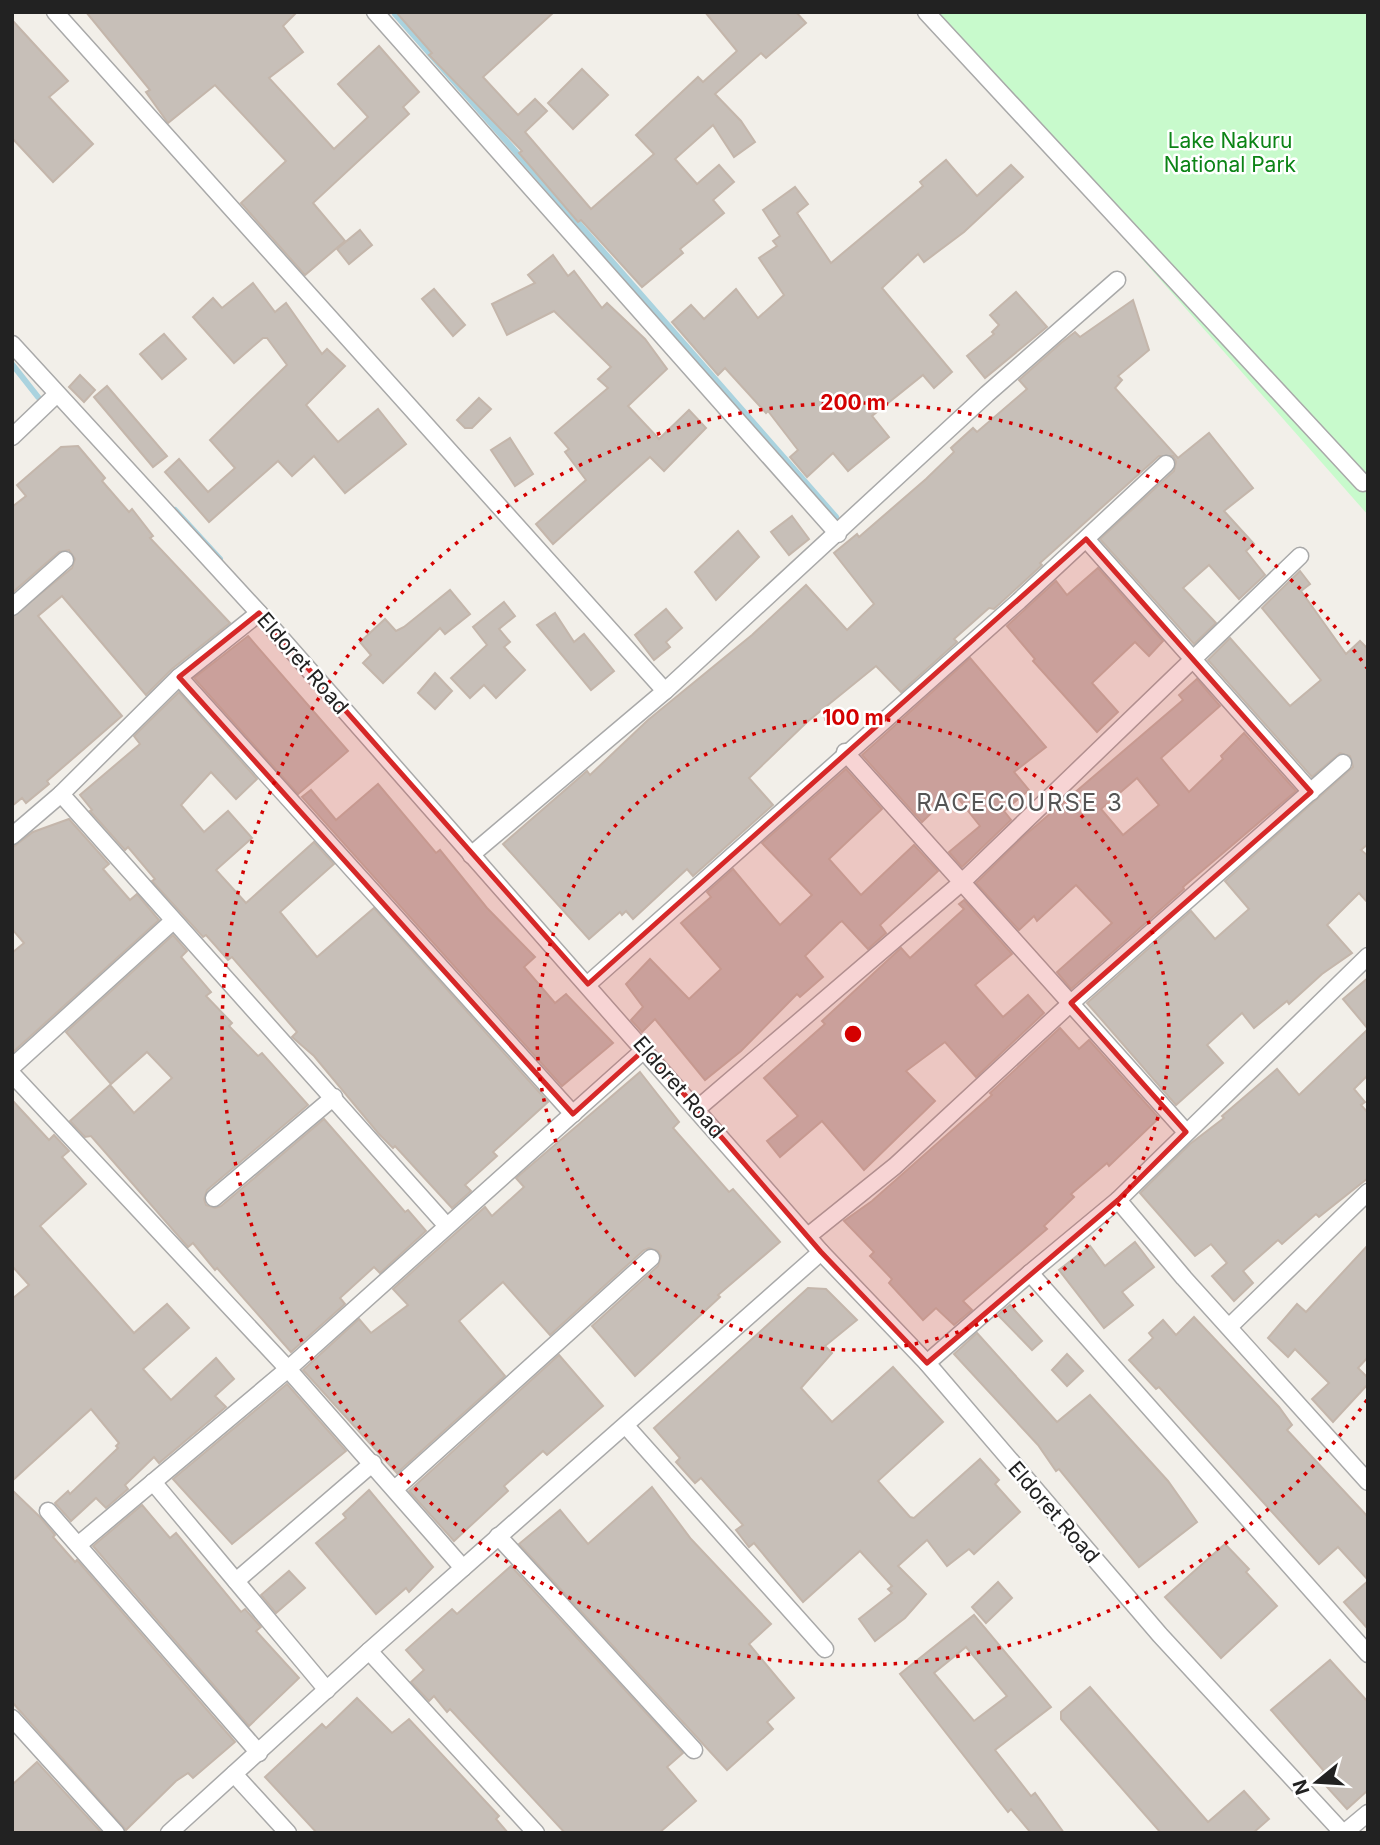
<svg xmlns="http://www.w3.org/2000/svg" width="1380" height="1845" viewBox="0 0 1380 1845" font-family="Inter,sans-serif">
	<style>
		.park { fill: #c8facc }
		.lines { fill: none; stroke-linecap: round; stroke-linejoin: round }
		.stream { stroke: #aad3df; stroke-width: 6 }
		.building { fill: #c7bfb8; stroke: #c4b6ab; stroke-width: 2; fill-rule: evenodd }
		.street-casing { stroke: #a9a9a9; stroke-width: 19 }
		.street { stroke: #fff; stroke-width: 16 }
		.marked { fill: #d62828; fill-opacity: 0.2; stroke: #d62828; stroke-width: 5; stroke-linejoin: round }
		.ring { fill: none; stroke: #d40000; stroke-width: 3.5; stroke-dasharray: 3.5 7 }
		.labels { text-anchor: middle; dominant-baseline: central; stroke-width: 5; stroke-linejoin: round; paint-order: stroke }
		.park-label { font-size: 21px; fill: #0c8416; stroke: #fff }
		.street-label { font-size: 21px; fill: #222; stroke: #fff }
		.quarter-label { font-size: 24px; letter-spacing: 2px; fill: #555; stroke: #fff }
		.centre { fill: #d40000; stroke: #fff; stroke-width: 3.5 }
		.ring-label { font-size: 21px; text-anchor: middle; font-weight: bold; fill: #d40000; stroke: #fff; stroke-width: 5; stroke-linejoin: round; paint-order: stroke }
	</style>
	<rect width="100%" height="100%" fill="#f2efe9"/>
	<!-- park -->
	<polygon class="park" points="924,12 1368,12 1368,515"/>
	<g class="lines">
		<!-- stream -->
		<g class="stream">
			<polyline points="395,14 836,517"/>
			<polyline points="12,364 38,397"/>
			<polyline points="175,510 220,559"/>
		</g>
	</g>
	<!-- building -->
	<g class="building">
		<polygon points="86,12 297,12 283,26 303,52 269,78 334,149 368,117 338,84 379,46 419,92 403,107 409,114 313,203 345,241 305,275 241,203 286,161 215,85 168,123 146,92 150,90"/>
		<polygon points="396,12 554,12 483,77 518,115 535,99 547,111 525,132 591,209 654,154 636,135 698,77 703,82 737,51 705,12 796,12 806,23 766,58 761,53 715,94 741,121 755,142 734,157 713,125 675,159 697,184 719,165 734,182 713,200 724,213 680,249 683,253 642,287 581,220 578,222 519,153 522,151 429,55 432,53"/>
		<polygon points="12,20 68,81 49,97 93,144 53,182 12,138"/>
		<polygon points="582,69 608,95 573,129 548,103"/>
		<polygon points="946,160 977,196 1011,165 1023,177 964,232 924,262 918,254 882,288 952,372 934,388 923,375 872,416 889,437 848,471 833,453 807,477 790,457 798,450 768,411 766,413 725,368 718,375 672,322 691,305 704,319 736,289 758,318 784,295 759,258 777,246 773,241 780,236 763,210 795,187 808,204 797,213 831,263 923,186 920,182"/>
		<polygon points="360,230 372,245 349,264 337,249"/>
		<polygon points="553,255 568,276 574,271 602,308 607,303 645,339 667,369 628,406 659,439 689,410 706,428 664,471 650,457 553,544 536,524 586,480 565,452 569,449 555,433 608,388 598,379 611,367 554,311 507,335 492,304 535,283 528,275"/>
		<polygon points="253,283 275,312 286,303 322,354 327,349 345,366 306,405 338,442 378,409 406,444 345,493 314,456 292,476 278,461 209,522 165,472 179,459 208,492 235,468 210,440 287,365 267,338 263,338 234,363 193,317 213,298 222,308"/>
		<polygon points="434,289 465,325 453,336 422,299"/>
		<polygon points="1016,292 1047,327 985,378 967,356 994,334 992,332 999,325 990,315"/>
		<polygon points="1133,300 1149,350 1118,376 1122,380 1115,388 1178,458 1209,433 1253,488 1224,511 1254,544 1246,551 1265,575 1239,599 1209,565 1183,588 1216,623 1194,644 1100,539 1174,471 1176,462 1173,456 1159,456 1040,563 1042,565 994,609 989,608 954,639 957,642 901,692 876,666 807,722 749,778 773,805 693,876 687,869 633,919 626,911 622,915 620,912 589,939 503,844 587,771 590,775 648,720 752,635 806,585 847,630 874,604 834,553 857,534 859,537 926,479 954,452 951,448 973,428 977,432 1027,389 1019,380 1061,343 1075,332 1080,337"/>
		<polygon points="164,334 186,359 162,379 140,354"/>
		<polygon points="80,375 95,390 84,402 69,387"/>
		<polygon points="107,386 167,456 153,467 94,397"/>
		<polygon points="479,398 491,409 472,428 465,428 457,420"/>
		<polygon points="510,438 533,474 515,486 491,450"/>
		<polygon points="78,446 105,478 102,481 129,512 132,509 153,536 150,538 230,623 172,669 146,695 62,596 38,616 122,716 47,781 49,784 26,803 22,798 12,806 12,617 72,568 75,559 69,550 59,552 12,593 12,507 26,496 17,485 61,447"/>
		<polygon points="792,516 809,539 789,555 771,532"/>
		<polygon points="738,531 759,557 716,600 695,572"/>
		<polygon points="1098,568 1163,641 1149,656 1135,642 1092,683 1118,712 1097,732 1033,661 1035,659 1007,626 1056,581 1067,595"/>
		<polygon points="1300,571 1310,584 1301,591 1346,654 1360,641 1368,649 1368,844 1361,850 1368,856 1368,903 1359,893 1327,925 1352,953 1322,974 1289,1004 1287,1001 1254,1028 1242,1013 1207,1045 1223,1063 1176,1105 1087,1003 1191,911 1215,939 1249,909 1225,881 1353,767 1350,756 1340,753 1312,777 1208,660 1230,638 1290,706 1321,680 1262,608"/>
		<polygon points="450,590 470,614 445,634 440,628 383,683 363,663 371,655 360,642 385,619 396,631 404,627"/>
		<polygon points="504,602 515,616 499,629 510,642 504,647 525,670 496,698 484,685 470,698 451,678 487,645 473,627"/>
		<polygon points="666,609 682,628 666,642 670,647 654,660 635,635"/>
		<polygon points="555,613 574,642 584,634 614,671 591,690 537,625"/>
		<polygon points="248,636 348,751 298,794 194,678"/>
		<polygon points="970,658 1046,747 1014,772 1029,790 1004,811 1011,820 962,867 949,852 980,826 953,792 922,822 862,755"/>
		<polygon points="435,673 452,691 435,709 418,693"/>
		<path d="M1197 679 1220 706 1161 758 1189 792 1223 759 1221 756 1244 733 1296 791 1183 887 1184 889 1071 989 1057 972 1112 923 1076 885 1037 921 1034 916 1019 930 976 883 1024 836 1183 700 1179 695ZM1137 778 1159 805 1123 835 1101 809Z"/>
		<polygon points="179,692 257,779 236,799 211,772 181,805 204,832 228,811 252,838 216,870 246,903 314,842 334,864 280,912 317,957 374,908 548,1102 493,1152 497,1156 465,1185 471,1191 452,1208 395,1146 393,1148 378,1133 314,1056 292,1037 297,1032 232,957 228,960 206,935 203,937 152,881 155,879 128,847 125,850 90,811 92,810 80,795 140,744 134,736"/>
		<polygon points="846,769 882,809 829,859 861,895 914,845 938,871 880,925 886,933 868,949 842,921 839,923 805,956 823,977 800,997 797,994 741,1051 705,1080 655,1019 642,1032 631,1020 643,1007 626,984 650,959 689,999 721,969 681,923 711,897 707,892 733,869 780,925 812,895 762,843"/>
		<polygon points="378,784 436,853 440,850 487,908 535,957 524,967 555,1003 566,994 613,1043 562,1086 302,797 311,790 336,820"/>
		<polygon points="69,819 109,864 103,869 130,900 137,894 159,920 12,1053 12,953 24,943 12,929 12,848 33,832"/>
		<polygon points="964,900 1012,954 975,985 1003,1017 1028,995 1044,1013 976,1077 945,1042 906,1071 935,1101 864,1170 822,1121 780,1157 767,1141 798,1116 764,1078 825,1024 822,1021 901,948 910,958 964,909 959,904"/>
		<polygon points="173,935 187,951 181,957 211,992 206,996 232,1023 229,1026 258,1056 262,1053 308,1105 207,1190 204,1199 206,1205 215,1208 221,1206 324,1119 405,1212 408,1210 426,1231 380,1273 374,1267 340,1298 345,1304 291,1352 217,1268 215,1270 193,1243 188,1247 91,1136 85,1137 70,1121 110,1085 134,1113 172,1078 147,1052 111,1084 66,1032"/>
		<polygon points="1368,978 1368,1029 1343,999"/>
		<polygon points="1060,1028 1079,1049 1089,1040 1159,1118 1109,1166 1107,1163 1071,1194 1074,1197 1044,1226 1047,1229 963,1301 972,1310 954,1325 936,1308 923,1320 889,1283 892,1279 870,1256 874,1252 844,1221 872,1201 992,1095 990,1093"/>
		<polygon points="1368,1029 1368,1075 1354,1089 1365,1102 1361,1105 1368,1113 1368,1178 1319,1217 1316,1214 1282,1244 1278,1240 1243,1271 1253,1283 1234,1301 1212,1276 1227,1263 1211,1244 1195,1256 1140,1193 1190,1144 1224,1118 1222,1116 1277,1069 1299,1095"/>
		<polygon points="640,1072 679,1122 673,1128 729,1192 733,1189 780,1242 718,1295 720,1297 635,1376 592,1326 658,1266 661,1256 658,1251 649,1248 644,1250 550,1335 503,1282 459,1321 505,1376 397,1473 303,1370 359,1319 371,1333 408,1305 393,1289 485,1207 492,1216 524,1187 516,1178"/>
		<polygon points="12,1100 49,1140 54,1135 69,1151 62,1157 86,1184 40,1226 134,1333 167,1304 189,1328 143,1369 171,1400 216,1358 234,1379 215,1396 226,1407 159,1463 154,1457 125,1485 128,1489 106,1508 96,1498 71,1521 55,1503 68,1491 70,1494 118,1448 116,1446 119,1443 91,1409 12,1481 12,1299 29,1285 12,1266"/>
		<polygon points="1135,1242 1154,1267 1122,1292 1133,1305 1104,1328 1059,1270 1090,1246 1105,1266"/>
		<polygon points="1368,1245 1368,1357 1358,1368 1368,1378 1368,1384 1333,1422 1312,1399 1329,1383 1295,1349 1288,1357 1268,1338 1297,1304 1306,1312"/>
		<polygon points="808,1288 826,1289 857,1320 825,1346 832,1353 801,1388 832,1422 893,1367 943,1422 878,1481 910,1517 914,1518 980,1459 999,1480 995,1484 1020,1512 974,1554 969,1549 947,1566 927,1540 898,1566 926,1594 905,1618 875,1641 859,1619 892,1593 888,1589 892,1586 860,1551 803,1602 754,1543 749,1547 736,1530 743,1525 701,1478 695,1483 676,1462 680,1458 654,1428"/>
		<polygon points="1010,1305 1042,1341 1032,1350 998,1315"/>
		<polygon points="1194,1317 1279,1407 1292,1425 1287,1430 1368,1517 1368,1580 1338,1547 1319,1564 1159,1387 1156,1389 1129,1360 1153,1338 1149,1333 1163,1320 1176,1335"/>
		<polygon points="977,1333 1057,1422 1090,1395 1168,1481 1197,1522 1139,1567 1059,1469 1056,1471 1038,1445 954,1354"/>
		<polygon points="1067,1354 1083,1371 1067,1386 1052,1370"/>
		<polygon points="559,1355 603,1406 547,1455 543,1451 504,1486 508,1491 454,1541 409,1491"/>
		<polygon points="287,1384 346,1451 232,1544 173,1479"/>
		<polygon points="652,1487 691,1539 771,1624 749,1644 794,1698 767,1722 773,1729 727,1770 519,1544 560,1510 588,1544"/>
		<polygon points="12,1490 40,1517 55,1535 53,1537 75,1562 77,1560 235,1742 193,1778 188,1773 176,1781 126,1830 12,1702"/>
		<polygon points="369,1490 433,1567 409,1592 406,1588 376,1614 316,1543 346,1518 343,1514"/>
		<polygon points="142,1505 170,1538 176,1533 241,1612 245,1609 261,1627 256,1631 299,1678 249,1726 93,1546"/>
		<polygon points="1225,1544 1249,1569 1246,1572 1277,1606 1221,1658 1165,1597"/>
		<polygon points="511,1566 683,1753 667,1767 696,1801 659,1833 565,1833 450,1709 447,1712 434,1696 429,1701 411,1682 424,1670 406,1650 452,1609 457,1614"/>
		<polygon points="289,1571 305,1588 276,1613 261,1595"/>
		<polygon points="1368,1581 1368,1629 1344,1602"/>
		<polygon points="998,1582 1012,1598 986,1623 972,1607"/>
		<path d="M974 1615 1051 1707 995 1750 1031 1796 1035 1793 1064 1833H1031L1011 1809 1008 1812 900 1674ZM966 1647 1007 1696 974 1721 934 1673Z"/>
		<polygon points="1330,1660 1368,1702 1368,1790 1347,1809 1318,1777 1324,1771 1271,1710"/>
		<polygon points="1090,1687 1208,1822 1244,1791 1269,1819 1253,1833 1161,1833 1061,1719 1061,1712"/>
		<polygon points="357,1698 392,1733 409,1719 499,1816 496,1819 508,1833 317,1833 265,1777 322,1724 326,1728"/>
		<polygon points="37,1762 102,1833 12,1833 12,1785"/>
	</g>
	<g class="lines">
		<defs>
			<g id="street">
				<polyline points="55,12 665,691 471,855"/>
				<polyline points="375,12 838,534"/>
				<polyline points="926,12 1363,483"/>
				<polyline points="12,344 259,613 821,1252 927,1363 1160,1635 1343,1833"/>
				<polyline points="12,437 57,394"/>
				<polyline points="1086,539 1311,792"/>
				<polyline points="12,607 65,560"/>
				<polyline points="179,677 573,1114"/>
				<polyline points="665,691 987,394 1117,280"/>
				<polyline points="845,752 1186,1132"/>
				<polyline points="61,794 179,677 259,613"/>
				<polyline points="12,836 61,794 446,1225"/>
				<polyline points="588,984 1019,601 1166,464"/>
				<polyline points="12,1067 173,921"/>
				<polyline points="12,1074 288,1369 463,1568"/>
				<polyline points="697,1109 961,883 1300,556"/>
				<polyline points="214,1198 334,1097"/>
				<polyline points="1118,1200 1184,1278 1368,1482"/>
				<polyline points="808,1236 895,1166 1071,1003 1343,763"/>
				<polyline points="1030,1273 1118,1200 1368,956"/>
				<polyline points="1229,1327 1368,1192"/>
				<polyline points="927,1363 1030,1273 1368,1654"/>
				<polyline points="626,1426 825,1649"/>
				<polyline points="153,1482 327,1690"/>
				<polyline points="396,1488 651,1258"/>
				<polyline points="48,1511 259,1753"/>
				<polyline points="498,1536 694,1750"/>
				<polyline points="78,1545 288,1369 645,1049"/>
				<polyline points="236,1581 373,1463"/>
				<polyline points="369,1651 536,1833"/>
				<polyline points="12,1718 116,1833"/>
				<polyline points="234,1774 288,1833"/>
				<polyline points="169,1833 369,1651 821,1252"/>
				<polyline points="1344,1833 1368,1813"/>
			</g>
		</defs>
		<!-- street casing -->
		<use href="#street" class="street-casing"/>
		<!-- street -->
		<use href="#street" class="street"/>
	</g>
	<!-- marked area -->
	<path class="marked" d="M1086 539 1311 792 1071 1003 1186 1132 1118 1200 927 1363 821 1252 645 1049 573 1114 179 677 259 613 588 984Z"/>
	<!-- distance rings -->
	<g class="ring">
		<circle cx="853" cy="1034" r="316"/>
		<path d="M1367 1400A631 631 0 1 1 1367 668"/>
	</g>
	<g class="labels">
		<!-- park labels -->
		<g class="park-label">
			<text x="1230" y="140">Lake Nakuru<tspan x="1230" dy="24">National Park</tspan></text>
		</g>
		<!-- street labels -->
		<g class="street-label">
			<text transform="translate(303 663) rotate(49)">Eldoret Road</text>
			<text transform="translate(679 1087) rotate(49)">Eldoret Road</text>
			<text transform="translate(1054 1512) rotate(49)">Eldoret Road</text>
		</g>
		<!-- quarter labels -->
		<g class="quarter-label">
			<text x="1020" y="802">RACECOURSE 3</text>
		</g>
	</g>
	<circle cx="853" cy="1034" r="10" class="centre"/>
	<g class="ring-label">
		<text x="853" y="410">200 m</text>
		<text x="853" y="725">100 m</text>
	</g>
	<!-- border -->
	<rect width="1380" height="1845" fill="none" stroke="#222222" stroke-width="28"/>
	<!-- north arrow -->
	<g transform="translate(1317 1782) rotate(252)" stroke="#ffffff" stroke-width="5" paint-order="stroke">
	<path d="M0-5L12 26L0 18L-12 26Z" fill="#222222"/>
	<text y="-10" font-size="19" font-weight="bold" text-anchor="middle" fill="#222222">N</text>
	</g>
</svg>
